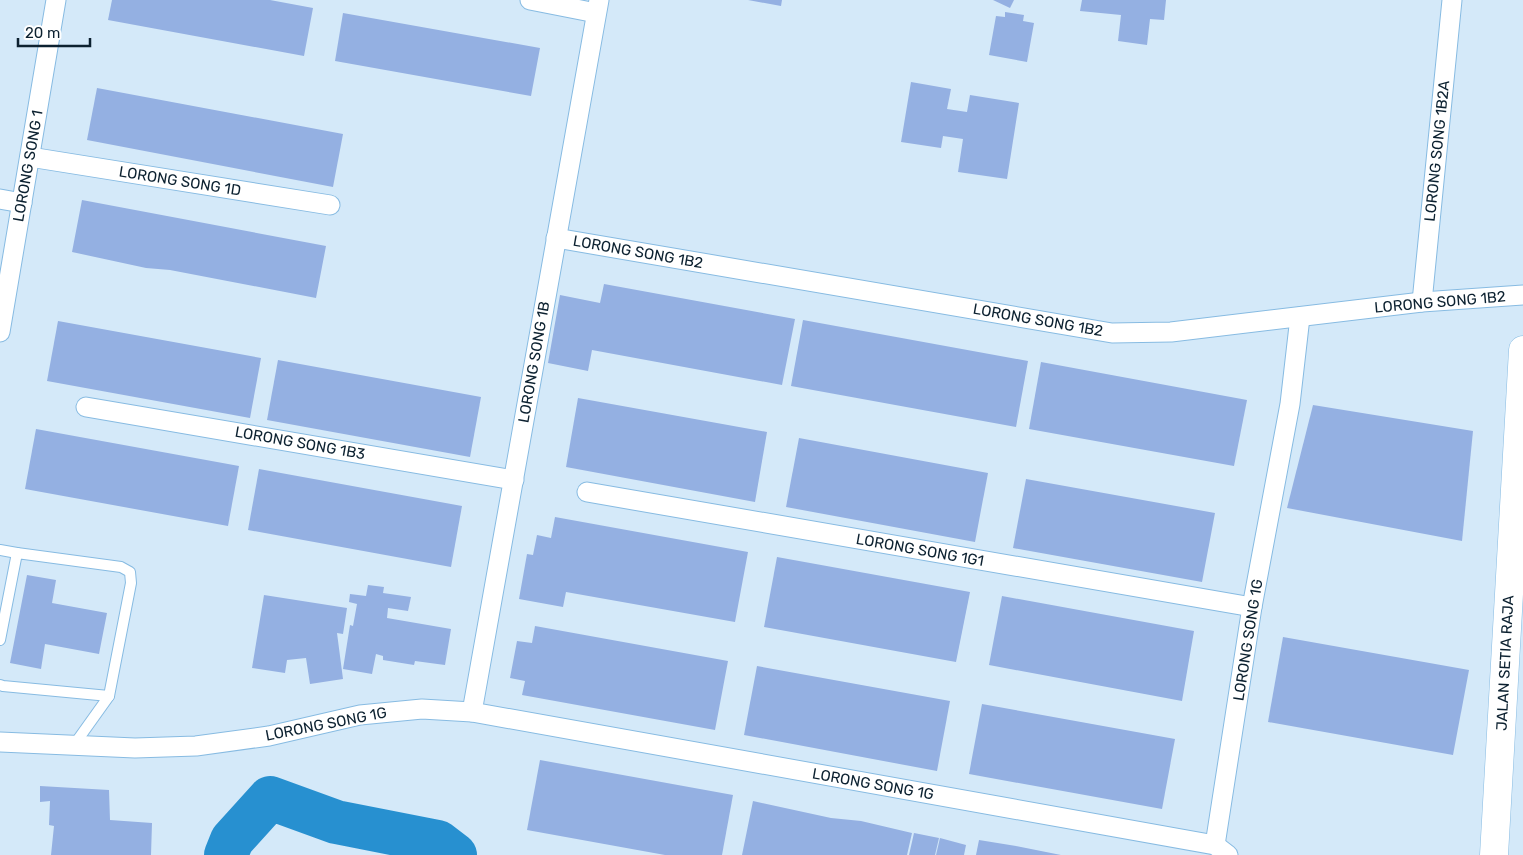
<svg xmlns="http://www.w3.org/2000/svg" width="1523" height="855" viewBox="0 0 1523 855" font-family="Rubik,sans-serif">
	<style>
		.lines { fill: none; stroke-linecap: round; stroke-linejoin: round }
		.river { stroke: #2790d0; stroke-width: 44 }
		.building { fill: #94b0e2 }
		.lane-casing { stroke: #87bbe2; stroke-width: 12 }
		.street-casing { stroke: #87bbe2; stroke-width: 21 }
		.primary-casing { stroke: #87bbe2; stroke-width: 29 }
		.lane { stroke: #fff; stroke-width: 10 }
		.street { stroke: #fff; stroke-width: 19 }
		.primary { stroke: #fff; stroke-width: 28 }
		.labels { text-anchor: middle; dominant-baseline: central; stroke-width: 4; stroke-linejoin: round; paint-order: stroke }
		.street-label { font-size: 15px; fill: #0c2130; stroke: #fff }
	</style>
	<rect width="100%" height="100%" fill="#d4e9f9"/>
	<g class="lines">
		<!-- river -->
		<polyline class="river" points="226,855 232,840 270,798 336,822 438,842 455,855"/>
	</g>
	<!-- building -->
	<g class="building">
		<polygon points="112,0 270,0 313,8 304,56 108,20"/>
		<polygon points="748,0 782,0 781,6"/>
		<polygon points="993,0 1014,0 1010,8"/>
		<polygon points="1082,0 1166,0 1164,20 1150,19 1147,45 1118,41 1121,15 1080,11"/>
		<polygon points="1005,12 1024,15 1023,21 1034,23 1027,62 989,55 996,16 1005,17"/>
		<polygon points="343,13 540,48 531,96 335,61"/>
		<polygon points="911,82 951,89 947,109 967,112 970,95 1019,103 1007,179 958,172 963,139 943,136 941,148 901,142"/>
		<polygon points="97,88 343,134 333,187 87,140"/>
		<polygon points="82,200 326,246 316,298 170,270 146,268 72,252"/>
		<polygon points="604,284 795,319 782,385 592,350 588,371 548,363 560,295 600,303"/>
		<polygon points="803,320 1028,361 1016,427 791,386"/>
		<polygon points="58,321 261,358 250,418 47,381"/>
		<polygon points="278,360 481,397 470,457 267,420"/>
		<polygon points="1041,362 1247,400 1234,466 1029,429"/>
		<polygon points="578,398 767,432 755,502 566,467"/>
		<polygon points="1313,405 1473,431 1462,541 1287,508"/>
		<polygon points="36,429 239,466 228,526 25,489"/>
		<polygon points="799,438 988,473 975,542 786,507"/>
		<polygon points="259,469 462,506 451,567 248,530"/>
		<polygon points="1026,479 1215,513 1202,582 1013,548"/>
		<polygon points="555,517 748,552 735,622 566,592 563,607 519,599 527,554 533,555 537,535 551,538"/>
		<polygon points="777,557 970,592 956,662 764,627"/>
		<polygon points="27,575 56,580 52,603 107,613 99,654 45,644 41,669 10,663"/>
		<polygon points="368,585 384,587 383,593 411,597 408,611 388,608 387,618 451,629 445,665 415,661 414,665 383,660 383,656 376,654 372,674 343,669 350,625 353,626 357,604 349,602 350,594 366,596"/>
		<polygon points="264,595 347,608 343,634 337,633 343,679 310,684 306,658 287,660 285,673 252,668"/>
		<polygon points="1002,596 1194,631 1182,701 989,665"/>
		<polygon points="535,626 728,661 715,730 522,695 525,681 510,678 517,641 532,643"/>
		<polygon points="1283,637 1469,670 1453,755 1268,722"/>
		<polygon points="757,666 950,701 937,771 744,735"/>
		<polygon points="982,704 1175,739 1162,809 969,774"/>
		<polygon points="540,760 733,795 722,855 665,855 527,830"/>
		<polygon points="40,786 109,790 110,820 152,823 151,855 51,855 54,826 49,825 50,801 40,802"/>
		<polygon points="753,801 831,818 828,832 831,818 861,821 912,833 907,855 742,855"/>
		<polygon points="914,833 939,838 935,855 909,855"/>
		<polygon points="940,838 966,845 964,855 936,855"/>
		<polygon points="979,840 1016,846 1061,855 976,855"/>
	</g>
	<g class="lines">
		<defs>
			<g id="lane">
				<polyline points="0,550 17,553"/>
				<polyline points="0,640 17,553 121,567 130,572 131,583 109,696 3,686 0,685"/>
				<polyline points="74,745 109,696"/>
			</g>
			<g id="street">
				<polyline points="530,0 596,13"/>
				<polyline points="30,157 330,205"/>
				<polyline points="0,199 22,203"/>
				<polyline points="556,238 1112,333 1171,332 1422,302 1523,295"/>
				<polyline points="1422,302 1452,0"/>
				<polyline points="0,332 56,0"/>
				<polyline points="86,407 514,480"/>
				<polyline points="587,492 1252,607"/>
				<polyline points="472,712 599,0"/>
				<polyline points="0,742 135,748 196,746 269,736 360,715 422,709 472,712 1215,845 1228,855"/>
				<polyline points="1215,845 1252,607 1290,404 1300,317"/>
			</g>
			<polyline id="primary" points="1494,855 1523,350"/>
		</defs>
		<!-- lane casing -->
		<use href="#lane" class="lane-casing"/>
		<!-- street casing -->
		<use href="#street" class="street-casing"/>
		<!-- primary casing -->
		<use href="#primary" class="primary-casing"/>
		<!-- lane -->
		<use href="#lane" class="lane"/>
		<!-- street -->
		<use href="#street" class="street"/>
		<!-- primary -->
		<use href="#primary" class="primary"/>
	</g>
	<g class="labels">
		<!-- street labels -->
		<g class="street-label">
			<text transform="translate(1437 151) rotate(-84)">LORONG SONG 1B2A</text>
			<text transform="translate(28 166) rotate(-80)">LORONG SONG 1</text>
			<text transform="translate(180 181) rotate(9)">LORONG SONG 1D</text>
			<text transform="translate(638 252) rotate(10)">LORONG SONG 1B2</text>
			<text transform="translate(1440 302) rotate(-5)">LORONG SONG 1B2</text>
			<text transform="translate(1038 320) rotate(10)">LORONG SONG 1B2</text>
			<text transform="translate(534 362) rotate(-80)">LORONG SONG 1B</text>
			<text transform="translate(300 443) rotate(10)">LORONG SONG 1B3</text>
			<text transform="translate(920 550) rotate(10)">LORONG SONG 1G1</text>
			<text transform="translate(1248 640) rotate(-81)">LORONG SONG 1G</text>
			<text transform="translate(1505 663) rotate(-87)">JALAN SETIA RAJA</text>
			<text transform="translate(326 724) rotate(-11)">LORONG SONG 1G</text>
			<text transform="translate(873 784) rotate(10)">LORONG SONG 1G</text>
		</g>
	</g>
	<!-- scale -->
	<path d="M18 38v8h72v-8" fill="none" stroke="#0c2130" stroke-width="2.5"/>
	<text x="25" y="38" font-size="15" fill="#0c2130" stroke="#ffffff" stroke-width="4" paint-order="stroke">20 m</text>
</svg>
